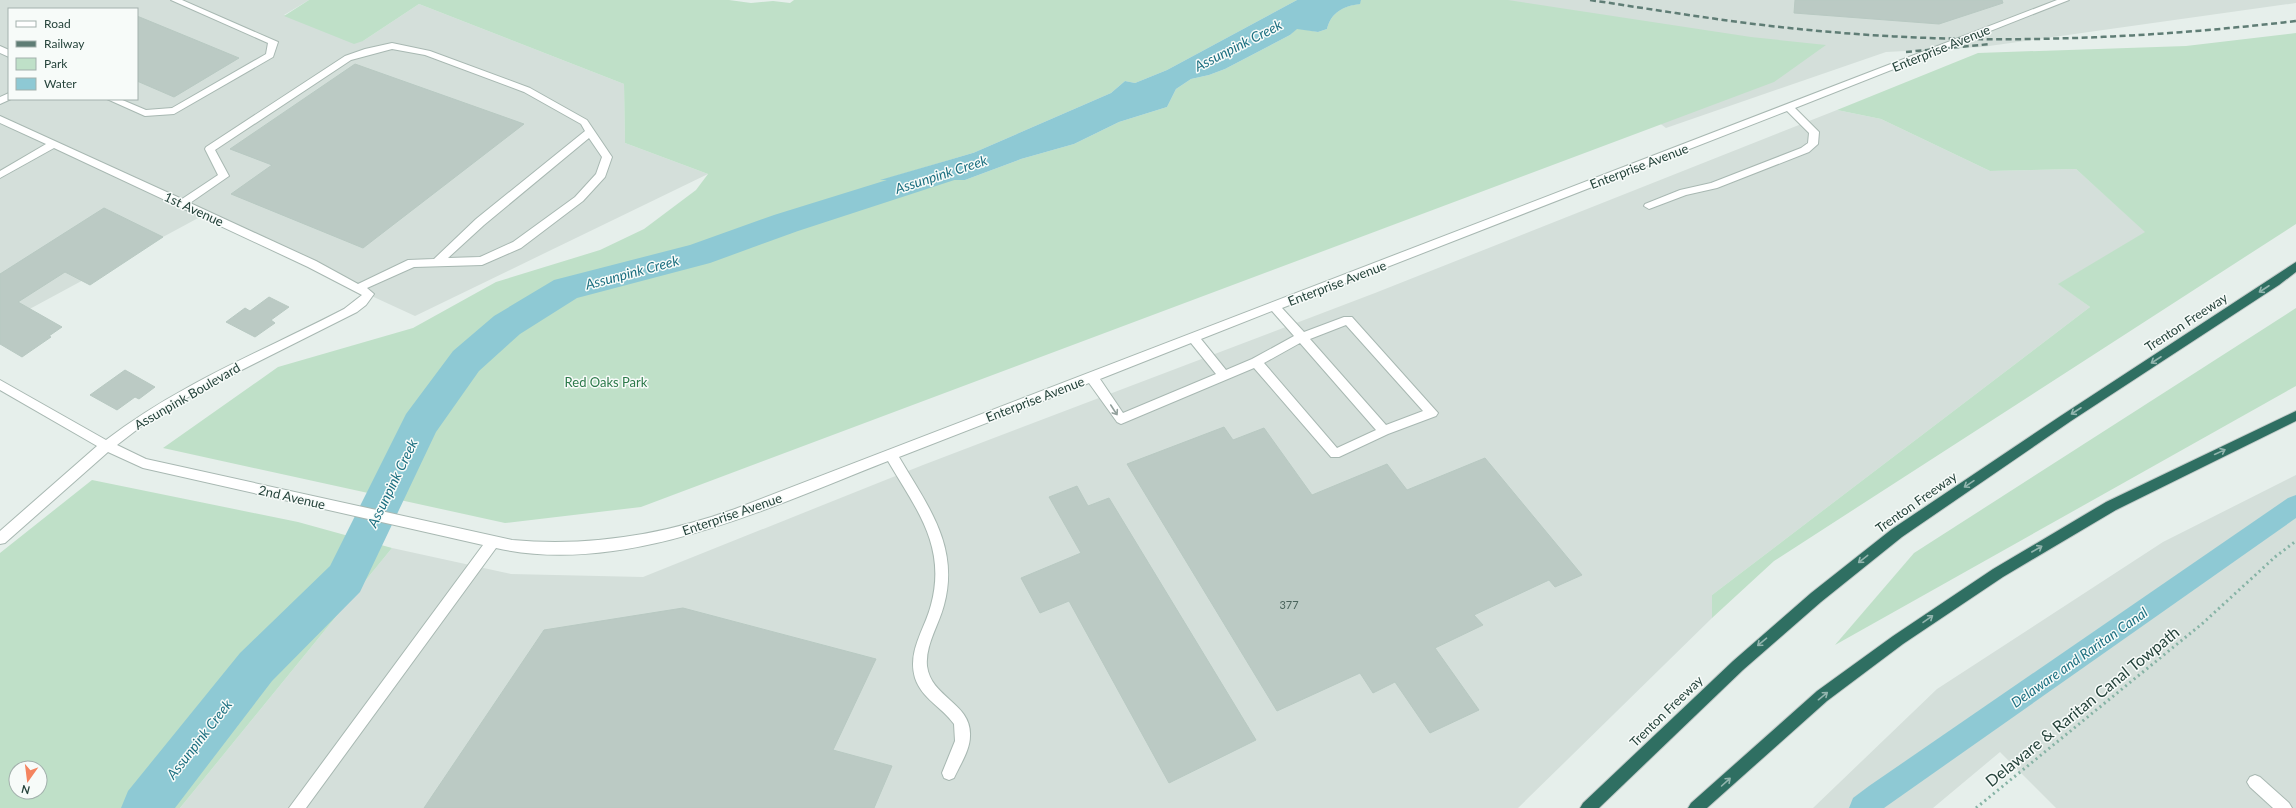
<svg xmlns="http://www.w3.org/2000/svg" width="2296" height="808" viewBox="0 0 2296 808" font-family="Lato,sans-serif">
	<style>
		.built { fill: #d4dfda; fill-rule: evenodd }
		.green { fill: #bfe0c8; fill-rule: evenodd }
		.water { fill: #8ec9d4 }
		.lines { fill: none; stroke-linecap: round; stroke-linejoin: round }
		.canal { fill: #8ec9d4; fill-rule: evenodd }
		.river { fill: #8ec9d4; fill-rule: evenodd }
		.building { fill: #bbcac4; stroke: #b8c9c2 }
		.minor-casing { stroke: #a8b8b2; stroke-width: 2 }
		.highway-casing { stroke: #c2cac8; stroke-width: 2 }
		.path { stroke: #86b3a5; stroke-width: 3; stroke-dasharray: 2 3.5; stroke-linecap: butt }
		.minor { fill: #fff; fill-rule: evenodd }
		.highway { fill: #2f6f62; fill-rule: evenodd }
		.rail { stroke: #5f7d75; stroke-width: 2.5; stroke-dasharray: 6 3.5; stroke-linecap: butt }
		.oneway { stroke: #93b5ae }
		.oneway2 { stroke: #92a09c }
		.labels { text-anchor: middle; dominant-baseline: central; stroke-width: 3; stroke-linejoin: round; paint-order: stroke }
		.number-label { font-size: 11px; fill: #4a645c }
		.street-label { font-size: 13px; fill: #24423a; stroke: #f7fbf9 }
		.park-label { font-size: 13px; fill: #2d7a4b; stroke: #f7fbf9 }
		.water-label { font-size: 14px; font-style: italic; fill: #1c6f80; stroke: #f7fbf9 }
		.near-street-label { font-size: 16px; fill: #24423a; stroke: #f7fbf9 }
	</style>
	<rect width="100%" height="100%" fill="#e6efeb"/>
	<!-- built -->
	<g class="built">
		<path d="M0 0H309L284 15 363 41 419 4 624 84 625 143 708 174 415 316 200 217 0 325ZM9 9H137V99H9Z"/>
		<polygon points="1501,0 2296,0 2296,3 1982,47 1886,52 1666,128 1506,7"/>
		<polygon points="1837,110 1881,119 1990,171 2076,169 2146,232 2059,284 2090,307 1712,595 1712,618 1518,808 180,808 392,548 511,574 643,577 923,465 1375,293"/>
		<polygon points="2296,475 2296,808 2056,808 2000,752 1933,808 1813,808 1937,689 2163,542"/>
	</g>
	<!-- green -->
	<g class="green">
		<path d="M309 0H729L751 3 773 1 790 3 794 0H1297L1167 70 1135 83 1125 81 1111 93 973 153 882 180H965L1021 159 1074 144 1119 122 1167 107 1176 89 1191 79 1209 75 1225 69 1290 35 1297 28 1318 32 1327 29C1331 12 1344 6 1359 4L1361 0H1508L1751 37 1826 45 1774 82 641 507 505 523 163 448 278 367 413 328 496 282 600 250 644 229 696 190 708 174 625 143 624 84 419 4 363 41 354 44 284 16Z"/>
		<polygon points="2296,33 2296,224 1774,561 1712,618 1712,595 2090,307 2058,284 2145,232 2076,169 1990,171 1881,119 1837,110 1978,53 2186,46"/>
		<polygon points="2296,308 2296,386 1835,645 1914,553"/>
		<path d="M92 480 298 522 392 548 180 808H0V553ZM16 768H40V792H16Z"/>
	</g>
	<!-- water -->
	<path class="water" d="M1297 0H1361L1360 4C1344 6 1331 12 1327 29L1318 32 1297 29 1290 35 1225 69 1209 75 1191 79 1176 89 1167 107 1119 122 1074 144 1021 159 965 180H880L973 153 1111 93 1125 81 1135 83 1167 70Z"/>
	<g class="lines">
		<!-- canal -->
		<polygon class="canal" points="2296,495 2296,518 1884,808 1849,808 1853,798 1869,786 2288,498"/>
		<!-- river -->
		<polygon class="river" points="974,153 985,156 990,163 985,170 798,231 710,263 577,298 520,334 479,371 436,432 360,592 272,681 175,808 121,808 128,791 240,653 330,566 406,414 453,351 494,316 554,280 690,245 774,215"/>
	</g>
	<!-- building -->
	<g class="building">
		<polygon points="1795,0 2002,0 2003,3 1939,24 1794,13"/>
		<polygon points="137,16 193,39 239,58 174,97 137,81"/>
		<polygon points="355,64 524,124 363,248 231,194 272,165 230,149"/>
		<polygon points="104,208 163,237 90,285 65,272 18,302 62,327 49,336 51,337 22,357 0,344 0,274"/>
		<polygon points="269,297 289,307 271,320 275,323 255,337 226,322 245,308 250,311"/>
		<polygon points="125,370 155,387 139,399 135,397 117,410 90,395"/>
		<polygon points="1224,427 1233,440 1264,428 1312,495 1387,464 1407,490 1485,458 1582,575 1555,587 1549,580 1474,615 1483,625 1435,648 1479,710 1430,733 1395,682 1373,693 1360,673 1277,711 1127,464"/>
		<polygon points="1077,486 1088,506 1109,498 1256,740 1169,783 1069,601 1040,613 1021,578 1081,553 1049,497"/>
		<polygon points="683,608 876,659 833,750 892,766 874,808 424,808 544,630"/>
	</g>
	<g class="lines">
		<defs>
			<g id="minor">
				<polygon points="171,0 182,0 278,42 273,57 174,114 145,116 107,99 120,99 146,110 172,108 266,54 268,43"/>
				<path d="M2057 0H2069L1795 108 1819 132 1818 144 1809 152 1717 188 1686 195 1649 209 1644 206 1645 204 1680 190 1711 183 1801 148 1808 143 1809 133 1787 111 1282 308 1304 332 1344 317H1352L1438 413 1436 416 1388 434 1339 457H1331L1254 368 1121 424 1117 422 1089 383 899 457C927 505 960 546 944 605 939 625 925 645 927 666 931 698 972 703 970 736 970 750 960 765 954 778L949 780 944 778 942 773 955 741 954 724C942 707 922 699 915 678 907 651 925 629 931 605 947 546 916 509 888 461 770 507 625 577 496 548L306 808H289L483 545 143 468 108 452 5 543 0 544V531L97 446 0 390V380L106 440C179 384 263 351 344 309L362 295 308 267 54 148 0 178V171L46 144 0 123V116L182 199 218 175 205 149 206 147 345 56 365 49 392 43 430 51 530 88 587 120 612 157 605 177 583 201 521 248 482 265 414 267 367 288 374 294 366 305 357 312 190 396 143 425 117 445 146 459 512 540C588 547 663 535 735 509ZM392 49 425 55 524 92 581 124 585 131 476 219 434 259 408 260 358 284 316 261 190 203 229 176 215 150 351 60ZM589 138 602 157 596 174 575 197 513 242 480 257 448 258 484 225ZM1272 311 1294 336 1252 359 1226 370 1201 339ZM1346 325 1423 411 1386 425 1310 339ZM1191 343 1216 374 1123 413 1100 379ZM1300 343 1376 430 1337 448 1264 363Z"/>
				<polygon points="0,46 9,50 9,57 0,53"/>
				<polygon points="9,93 9,99 11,99 0,104 0,97"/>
				<polygon points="2255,775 2260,777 2289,803 2292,808 2273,808 2250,787 2247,782 2250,777"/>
			</g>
			<g id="highway">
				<polygon points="2296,262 2296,272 2279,285 2071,421 1902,537 1821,602 1743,670 1599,808 1580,808 1583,803 1733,661 1811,593 1892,529 2062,415"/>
				<polygon points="2296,411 2296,421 2116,510 2003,577 1903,644 1827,701 1707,808 1688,808 1691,803 1817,691 1893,636 1993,569 2106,502"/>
			</g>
		</defs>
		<!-- minor casing -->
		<use href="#minor" class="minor-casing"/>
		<!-- highway casing -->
		<use href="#highway" class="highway-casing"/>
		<!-- path -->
		<polyline class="path" points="1976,808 2203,623 2275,557 2296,541"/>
		<!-- minor -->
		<use href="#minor" class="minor"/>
		<!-- highway -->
		<use href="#highway" class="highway"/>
		<!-- rail -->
		<g class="rail">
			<path d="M1590 0C1663 11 1735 23 1809 30 1971 46 2134 40 2296 21"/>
			<polyline points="1906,52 1991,44"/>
		</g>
	</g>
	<!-- one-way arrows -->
	<defs><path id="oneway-shaft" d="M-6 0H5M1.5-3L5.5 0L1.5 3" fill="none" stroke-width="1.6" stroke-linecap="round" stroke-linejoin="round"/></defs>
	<g class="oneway">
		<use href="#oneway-shaft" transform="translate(2264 289) rotate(147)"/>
		<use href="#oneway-shaft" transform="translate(2156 360) rotate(147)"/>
		<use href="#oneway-shaft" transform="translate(2076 411) rotate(147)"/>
		<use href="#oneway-shaft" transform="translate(2220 452) rotate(-25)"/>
		<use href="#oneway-shaft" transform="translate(1969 484) rotate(146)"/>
		<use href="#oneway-shaft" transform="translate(2037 549) rotate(-30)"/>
		<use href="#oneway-shaft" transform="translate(1863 559) rotate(142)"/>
		<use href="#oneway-shaft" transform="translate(1928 619) rotate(-35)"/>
		<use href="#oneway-shaft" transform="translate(1762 642) rotate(140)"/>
		<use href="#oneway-shaft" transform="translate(1823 696) rotate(-39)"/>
		<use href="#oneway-shaft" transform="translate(1726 782) rotate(-42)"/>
	</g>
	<use class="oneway2" href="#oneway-shaft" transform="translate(1114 410) rotate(57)"/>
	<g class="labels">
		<!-- number labels -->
		<g class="number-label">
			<text x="1289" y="604">377</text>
		</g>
		<!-- street labels -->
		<g class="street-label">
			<text transform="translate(1941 48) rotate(-22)">Enterprise Avenue</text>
			<text transform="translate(1639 166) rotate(-21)">Enterprise Avenue</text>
			<text transform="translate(194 209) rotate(25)">1st Avenue</text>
			<text transform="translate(1337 283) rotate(-21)">Enterprise Avenue</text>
			<text transform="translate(2186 322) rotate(-33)">Trenton Freeway</text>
			<text transform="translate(187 396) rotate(-30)">Assunpink Boulevard</text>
			<text transform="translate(1035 399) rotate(-21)">Enterprise Avenue</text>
			<text transform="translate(292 497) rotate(13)">2nd Avenue</text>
			<text transform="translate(1916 502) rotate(-35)">Trenton Freeway</text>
			<text transform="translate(732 514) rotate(-19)">Enterprise Avenue</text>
			<text transform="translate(1666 711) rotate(-44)">Trenton Freeway</text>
		</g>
		<!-- park labels -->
		<g class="park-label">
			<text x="606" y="382">Red Oaks Park</text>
		</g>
		<!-- water labels -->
		<g class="water-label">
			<text transform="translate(1238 45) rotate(-27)">Assunpink Creek</text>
			<text transform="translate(941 174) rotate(-18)">Assunpink Creek</text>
			<text transform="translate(632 272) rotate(-15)">Assunpink Creek</text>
			<text transform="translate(392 483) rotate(-64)">Assunpink Creek</text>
			<text transform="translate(2079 657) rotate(-35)">Delaware and Raritan Canal</text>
			<text transform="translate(199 739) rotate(-52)">Assunpink Creek</text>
		</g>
		<!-- near-street labels -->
		<g class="near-street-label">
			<text transform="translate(2082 706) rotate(-39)">Delaware &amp; Raritan Canal Towpath</text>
		</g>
	</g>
	<!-- legend -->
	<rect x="8" y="8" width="130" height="92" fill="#f7fbf9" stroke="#a3b1ad"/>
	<rect x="16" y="21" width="20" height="6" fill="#ffffff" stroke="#a3b1ad"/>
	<text x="44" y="28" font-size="12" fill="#24423a">Road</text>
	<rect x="16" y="41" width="20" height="6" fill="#5f7d75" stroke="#a3b1ad"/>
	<text x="44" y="48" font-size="12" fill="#24423a">Railway</text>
	<rect x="16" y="58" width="20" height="12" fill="#bfe0c8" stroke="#a3b1ad"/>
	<text x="44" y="68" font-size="12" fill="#24423a">Park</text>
	<rect x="16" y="78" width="20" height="12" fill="#8ec9d4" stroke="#a3b1ad"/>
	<text x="44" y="88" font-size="12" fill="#24423a">Water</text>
	<!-- north arrow -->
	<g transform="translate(28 780) rotate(194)"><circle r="19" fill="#f7fbf9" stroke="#a3b1ad"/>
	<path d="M0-3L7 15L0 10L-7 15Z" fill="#f4845f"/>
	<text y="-6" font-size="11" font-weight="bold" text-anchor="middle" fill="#24423a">N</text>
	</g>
</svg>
